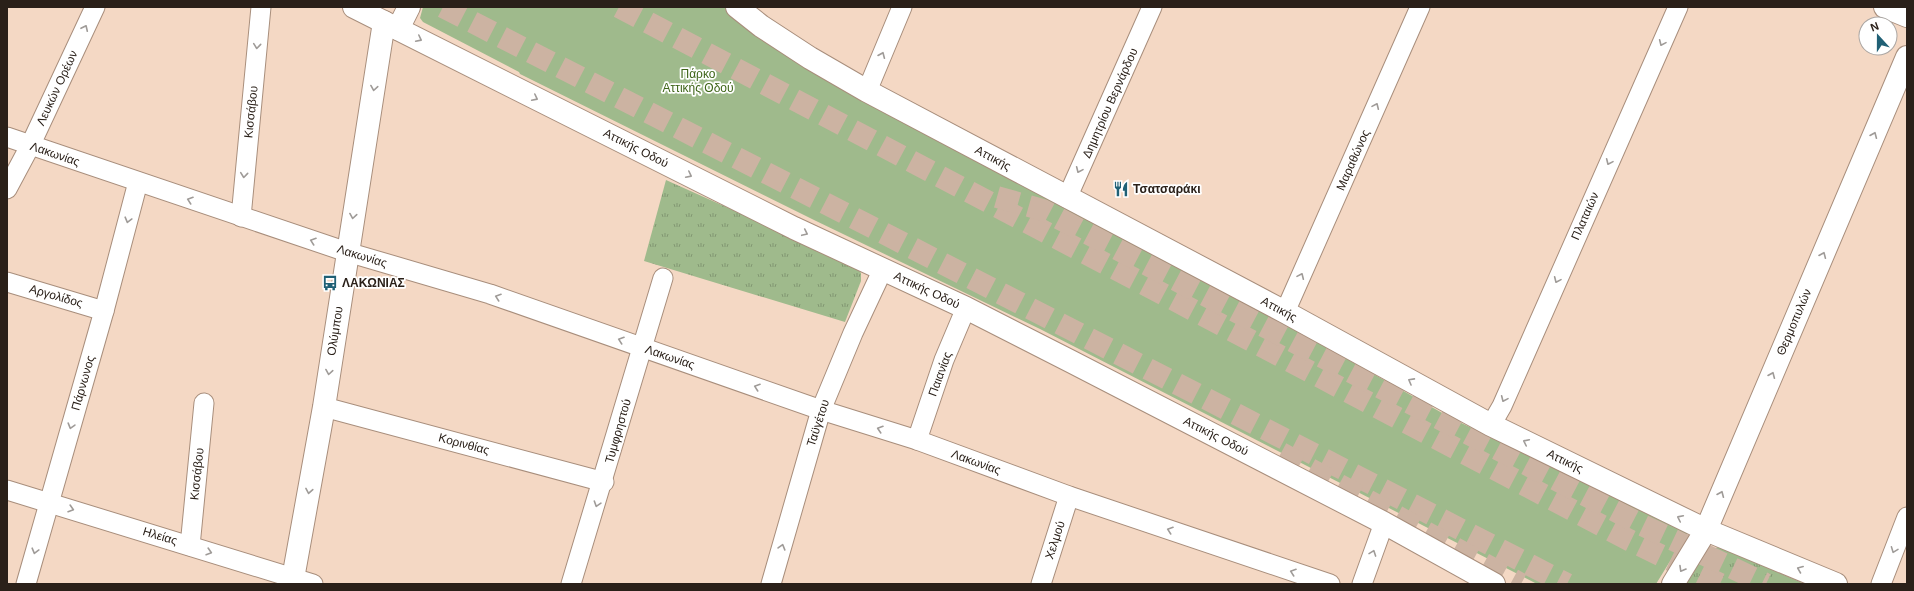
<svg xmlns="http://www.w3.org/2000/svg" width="1914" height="591" viewBox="0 0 1914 591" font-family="Helvetica,sans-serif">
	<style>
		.grass { fill: url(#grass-tufts) }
		.park { fill: #9fba8c }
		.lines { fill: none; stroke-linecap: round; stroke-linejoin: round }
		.motorway-tunnel { stroke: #ccb3a2; stroke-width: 22; stroke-dasharray: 22 11; stroke-linecap: butt }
		.minor-casing { stroke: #a88e7c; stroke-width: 21 }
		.tertiary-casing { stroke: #a88e7c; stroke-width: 24 }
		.secondary-casing { stroke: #a88e7c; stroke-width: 24 }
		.minor { stroke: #fff; stroke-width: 19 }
		.tertiary { stroke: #fff; stroke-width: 22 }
		.secondary { stroke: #fff; stroke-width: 22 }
		.oneway { stroke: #9f9b98 }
		.labels { text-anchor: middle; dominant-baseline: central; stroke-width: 3.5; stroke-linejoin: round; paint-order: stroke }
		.park-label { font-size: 12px; fill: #3d6417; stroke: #fff }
		.street-label { font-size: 12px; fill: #2a2019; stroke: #fff }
		.poi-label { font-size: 12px; font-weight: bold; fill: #2a2019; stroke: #fff; text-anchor: start }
	</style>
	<defs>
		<pattern id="grass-tufts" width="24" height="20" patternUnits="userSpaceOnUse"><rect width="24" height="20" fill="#9fba8c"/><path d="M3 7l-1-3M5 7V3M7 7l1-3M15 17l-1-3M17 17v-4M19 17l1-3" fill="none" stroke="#829772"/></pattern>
	</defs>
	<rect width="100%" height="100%" fill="#f4d8c4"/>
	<!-- grass -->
	<g class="grass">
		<polygon points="666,180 855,265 861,273 861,281 845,322 644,261"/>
		<path d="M1719 547 1805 584H1686C1695 571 1703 550 1719 547Z"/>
	</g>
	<!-- park -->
	<polygon class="park" points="423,7 724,7 761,38 1296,330 1451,418 1688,532 1656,584 1537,584 1040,329 814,220 520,74 519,72 423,22 420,18"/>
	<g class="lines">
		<!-- motorway-tunnel -->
		<g class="motorway-tunnel">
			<polyline points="443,7 1567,584"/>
			<polyline points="619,7 1629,540 1720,584"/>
			<polyline points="997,197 1043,210 1640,524 1766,584"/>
			<polyline points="1281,453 1521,584"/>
		</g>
		<defs>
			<g id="minor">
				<polyline points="867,91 902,7"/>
				<polyline points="7,137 347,252 490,294 821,410 917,440 1069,496 1330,584"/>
				<polyline points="7,189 30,146 95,7"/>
				<polyline points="1067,198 1152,7"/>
				<polyline points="241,217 261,7"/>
				<polyline points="7,282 104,311"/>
				<polyline points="1285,312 1420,7"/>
				<polyline points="324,407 604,482"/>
				<polyline points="1491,425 1502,406 1678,7"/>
				<polyline points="917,440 944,360 966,308"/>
				<polyline points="7,490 313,584"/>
				<polyline points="190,546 204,403"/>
				<polyline points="26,584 104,311 138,182"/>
				<polyline points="571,584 663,278"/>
				<polyline points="771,584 821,410 853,333 883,269"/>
				<polyline points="1041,584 1069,496"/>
				<polyline points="1362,584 1384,523"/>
				<polyline points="1881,584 1907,517"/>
			</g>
			<g id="tertiary">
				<polyline points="1885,7 1907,16"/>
				<polyline points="292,584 324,407 384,22"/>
				<polyline points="1673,584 1706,530 1907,57"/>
			</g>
			<g id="secondary">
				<polyline points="354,7 794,228 966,308 1072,362 1384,523 1494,584"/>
				<polyline points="737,7 761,26 810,58 867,91 1285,312 1491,425 1706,530 1836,584"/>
				<polyline points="398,29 409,7"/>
			</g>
		</defs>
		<!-- minor casing -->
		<use href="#minor" class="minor-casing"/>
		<!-- tertiary casing -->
		<use href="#tertiary" class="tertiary-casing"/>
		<!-- secondary casing -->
		<use href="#secondary" class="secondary-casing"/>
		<!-- minor -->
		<use href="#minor" class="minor"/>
		<!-- tertiary -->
		<use href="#tertiary" class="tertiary"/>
		<!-- secondary -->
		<use href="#secondary" class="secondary"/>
	</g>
	<!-- one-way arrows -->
	<defs><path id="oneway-chevron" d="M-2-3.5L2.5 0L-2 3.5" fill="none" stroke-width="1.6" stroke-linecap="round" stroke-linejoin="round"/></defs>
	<g class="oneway">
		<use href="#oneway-chevron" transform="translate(85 28) rotate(-65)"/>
		<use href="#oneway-chevron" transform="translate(419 39) rotate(27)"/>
		<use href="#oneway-chevron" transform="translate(1662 43) rotate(114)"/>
		<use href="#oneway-chevron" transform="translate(257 46) rotate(96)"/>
		<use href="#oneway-chevron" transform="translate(882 55) rotate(-67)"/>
		<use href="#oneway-chevron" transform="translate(374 88) rotate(99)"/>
		<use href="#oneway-chevron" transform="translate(535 98) rotate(27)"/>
		<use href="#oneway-chevron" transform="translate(1376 106) rotate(-66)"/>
		<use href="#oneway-chevron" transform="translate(1874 135) rotate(-67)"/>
		<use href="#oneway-chevron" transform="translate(1609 162) rotate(114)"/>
		<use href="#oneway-chevron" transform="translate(1079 170) rotate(114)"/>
		<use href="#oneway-chevron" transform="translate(244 175) rotate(96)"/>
		<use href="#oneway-chevron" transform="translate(689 175) rotate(27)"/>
		<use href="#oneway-chevron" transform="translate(190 200) rotate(-161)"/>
		<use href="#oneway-chevron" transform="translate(353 216) rotate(99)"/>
		<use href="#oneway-chevron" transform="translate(128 220) rotate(105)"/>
		<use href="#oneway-chevron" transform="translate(805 233) rotate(25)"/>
		<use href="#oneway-chevron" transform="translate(313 241) rotate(-161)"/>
		<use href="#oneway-chevron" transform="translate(1823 255) rotate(-67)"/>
		<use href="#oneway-chevron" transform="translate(1301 276) rotate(-66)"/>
		<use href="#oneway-chevron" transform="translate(1557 280) rotate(114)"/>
		<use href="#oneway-chevron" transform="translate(498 297) rotate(-161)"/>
		<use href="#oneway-chevron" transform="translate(621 340) rotate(-161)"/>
		<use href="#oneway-chevron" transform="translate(329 372) rotate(99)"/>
		<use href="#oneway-chevron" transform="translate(1772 375) rotate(-67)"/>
		<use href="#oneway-chevron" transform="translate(1411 381) rotate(-151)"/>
		<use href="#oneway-chevron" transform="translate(757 387) rotate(-161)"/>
		<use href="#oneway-chevron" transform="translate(1504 399) rotate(114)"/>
		<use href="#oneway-chevron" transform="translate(71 426) rotate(106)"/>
		<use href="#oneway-chevron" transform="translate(880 429) rotate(-162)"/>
		<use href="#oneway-chevron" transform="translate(1526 442) rotate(-154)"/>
		<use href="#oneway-chevron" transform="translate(309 491) rotate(100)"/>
		<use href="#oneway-chevron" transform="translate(1721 494) rotate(-67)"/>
		<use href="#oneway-chevron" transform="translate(597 504) rotate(108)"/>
		<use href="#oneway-chevron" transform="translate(71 509) rotate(17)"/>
		<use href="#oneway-chevron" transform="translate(1680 518) rotate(-154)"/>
		<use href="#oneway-chevron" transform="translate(1170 530) rotate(-161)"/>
		<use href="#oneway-chevron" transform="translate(782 547) rotate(-74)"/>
		<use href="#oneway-chevron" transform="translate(1894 550) rotate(111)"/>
		<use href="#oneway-chevron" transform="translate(35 551) rotate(105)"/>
		<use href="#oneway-chevron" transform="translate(209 552) rotate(17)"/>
		<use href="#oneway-chevron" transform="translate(1373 553) rotate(-70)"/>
		<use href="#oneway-chevron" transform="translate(1682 569) rotate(120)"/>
		<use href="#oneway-chevron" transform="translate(1800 569) rotate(-158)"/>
		<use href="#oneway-chevron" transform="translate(1293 572) rotate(-161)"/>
	</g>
	<!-- icons -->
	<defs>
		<symbol id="restaurant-bare" viewBox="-9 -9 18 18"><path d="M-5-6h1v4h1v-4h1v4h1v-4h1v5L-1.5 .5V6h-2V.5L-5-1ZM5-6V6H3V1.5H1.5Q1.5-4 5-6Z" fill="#206075" stroke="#fff" stroke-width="2.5" paint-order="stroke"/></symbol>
		<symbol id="bus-bare" viewBox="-9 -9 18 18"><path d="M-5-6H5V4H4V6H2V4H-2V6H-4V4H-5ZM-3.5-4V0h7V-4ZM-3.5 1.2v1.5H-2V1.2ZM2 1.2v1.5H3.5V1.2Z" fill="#206075" stroke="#fff" stroke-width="2.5" paint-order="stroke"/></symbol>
	</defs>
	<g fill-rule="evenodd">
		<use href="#restaurant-bare" x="1110" y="178" width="22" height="22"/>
		<use href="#bus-bare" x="319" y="272" width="22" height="22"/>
	</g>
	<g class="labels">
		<!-- park labels -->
		<g class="park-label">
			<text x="698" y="74">Πάρκο<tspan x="698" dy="14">Αττικής Οδού</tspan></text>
		</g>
		<!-- street labels -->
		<g class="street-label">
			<text transform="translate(57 88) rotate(-65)">Λευκών Ορέων</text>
			<text transform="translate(1110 103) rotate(-66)">Δημητρίου Βερνάρδου</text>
			<text transform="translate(251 112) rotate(-84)">Κισσάβου</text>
			<text transform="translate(636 148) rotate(27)">Αττικής Οδού</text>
			<text transform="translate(55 154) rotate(19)">Λακωνίας</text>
			<text transform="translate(993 158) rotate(28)">Αττικής</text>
			<text transform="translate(1353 160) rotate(-66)">Μαραθώνος</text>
			<text transform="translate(1585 216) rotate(-66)">Πλαταιών</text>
			<text transform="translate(362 256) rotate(17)">Λακωνίας</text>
			<text transform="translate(927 290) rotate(25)">Αττικής Οδού</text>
			<text transform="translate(56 296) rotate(16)">Αργολίδος</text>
			<text transform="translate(1279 309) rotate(28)">Αττικής</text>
			<text transform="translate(1794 322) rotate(-67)">Θερμοπυλών</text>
			<text transform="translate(335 331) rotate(-81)">Ολύμπου</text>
			<text transform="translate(670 357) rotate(19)">Λακωνίας</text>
			<text transform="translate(940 374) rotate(-70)">Παιανίας</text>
			<text transform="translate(83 383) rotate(-74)">Πάρνωνος</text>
			<text transform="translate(818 423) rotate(-72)">Ταϋγέτου</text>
			<text transform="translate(618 431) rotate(-74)">Τυμφρηστού</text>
			<text transform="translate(1216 436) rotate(27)">Αττικής Οδού</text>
			<text transform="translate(464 444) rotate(15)">Κορινθίας</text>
			<text transform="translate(1565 461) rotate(26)">Αττικής</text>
			<text transform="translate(976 462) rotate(20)">Λακωνίας</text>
			<text transform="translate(197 474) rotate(-84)">Κισσάβου</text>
			<text transform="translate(160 536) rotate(17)">Ηλείας</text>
			<text transform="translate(1055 540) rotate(-72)">Χελμού</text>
		</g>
		<!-- poi labels -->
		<g class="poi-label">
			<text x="1133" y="189">Τσατσαράκι</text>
			<text x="342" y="283">ΛΑΚΩΝΙΑΣ</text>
		</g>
	</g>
	<!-- border -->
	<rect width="1914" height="591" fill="none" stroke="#2a2019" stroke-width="16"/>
	<!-- north arrow -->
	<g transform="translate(1878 36) rotate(339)"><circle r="19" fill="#ffffff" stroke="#aaa6a3"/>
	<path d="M0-3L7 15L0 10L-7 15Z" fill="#206075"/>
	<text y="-6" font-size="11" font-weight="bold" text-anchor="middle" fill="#2a2019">N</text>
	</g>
</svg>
